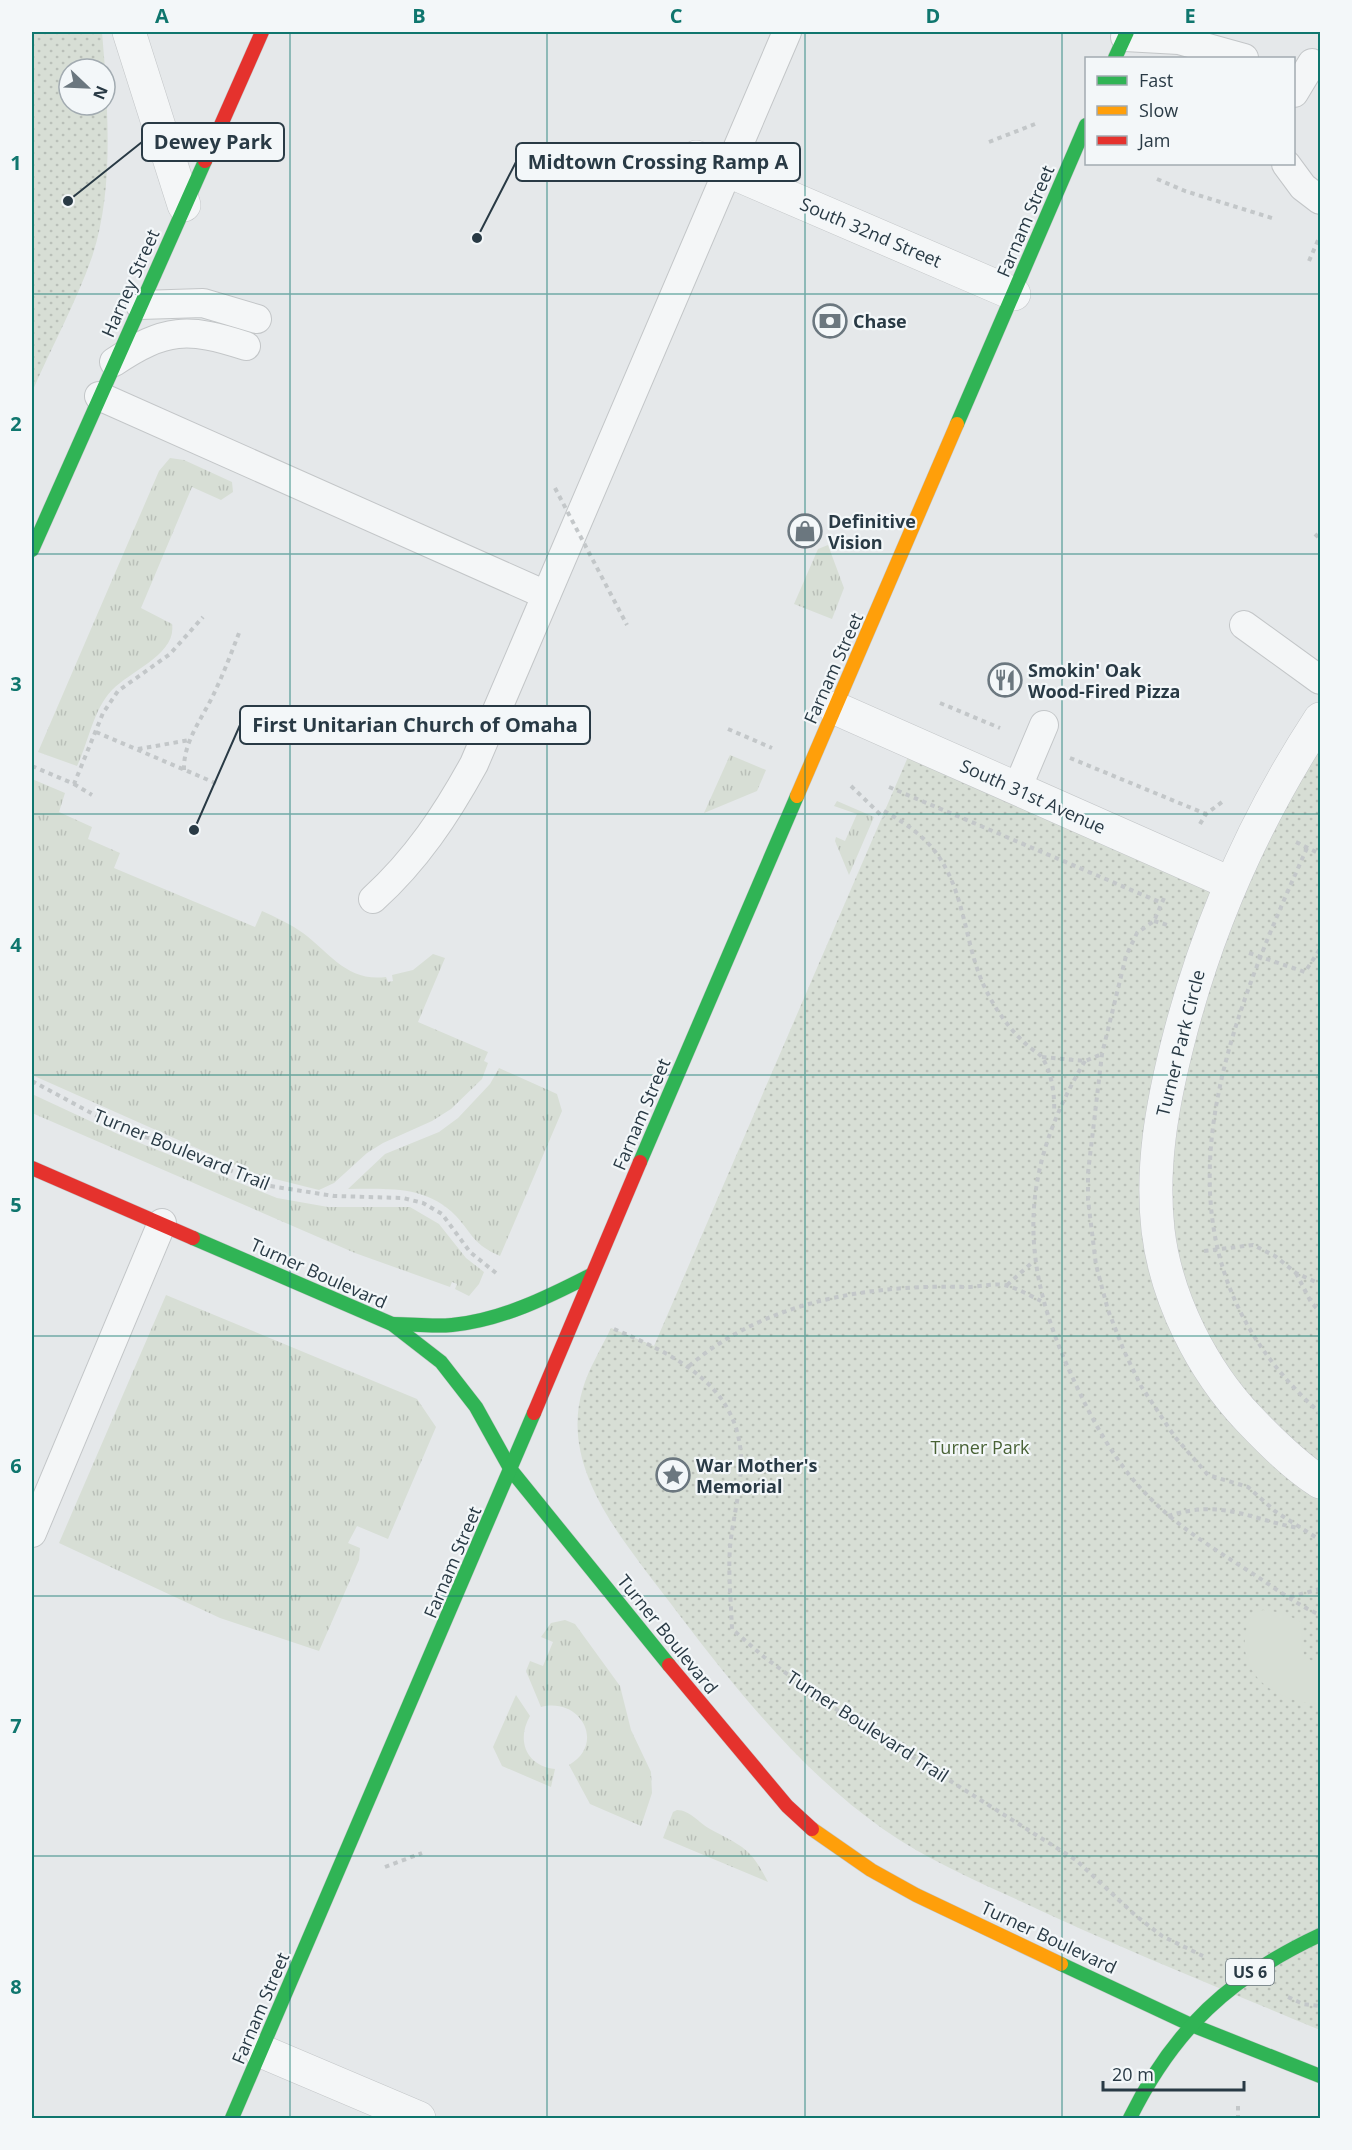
<svg xmlns="http://www.w3.org/2000/svg" width="1352" height="2150" viewBox="0 0 1352 2150" font-family="'Open Sans',sans-serif">
	<style>
		.grass { fill: url(#grass-tufts) }
		.park { fill: url(#park-dots) }
		.garden { fill: #d7ded5 }
		.lines { fill: none; stroke-linecap: round; stroke-linejoin: round }
		.lane-casing { stroke: #c3c6c8; stroke-width: 30 }
		.street-casing { stroke: #c3c6c8; stroke-width: 34 }
		.fast-casing { stroke: #c3c6c8; stroke-width: 15 }
		.slow-casing { stroke: #c3c6c8; stroke-width: 15 }
		.jam-casing { stroke: #c3c6c8; stroke-width: 15 }
		.path { stroke: #c3c7c9; stroke-width: 4; stroke-dasharray: 4.5 4.5; stroke-linecap: butt }
		.lane { stroke: #f4f6f7; stroke-width: 28 }
		.street { stroke: #f4f6f7; stroke-width: 33 }
		.fast { stroke: #30b455; stroke-width: 14 }
		.slow { stroke: #ff9f0a; stroke-width: 14 }
		.jam { stroke: #e5322d; stroke-width: 14 }
		.path-bridge { stroke: #c3c7c9; stroke-width: 4; stroke-dasharray: 4.5 4.5; stroke-linecap: butt }
		.grid { fill: none; stroke: #0f766e; stroke-width: 1.5; stroke-opacity: 0.55 }
		.labels { text-anchor: middle; dominant-baseline: central; stroke-width: 4.5; stroke-linejoin: round; paint-order: stroke }
		.shield { fill: #f3f7f9; stroke: #66737b; stroke-width: 1.5 }
		.shield-label { font-size: 16px; font-weight: bold; fill: #293a45 }
		.street-label { font-size: 18px; fill: #293a45; stroke: #f3f7f9 }
		.poi-label { font-size: 18px; font-weight: bold; fill: #293a45; stroke: #f3f7f9; text-anchor: start }
		.park-label { font-size: 18px; fill: #486235; stroke: #f3f7f9 }
		.leader { fill: none; stroke: #293a45; stroke-width: 2 }
		.callout-dot { fill: #293a45; stroke: #f3f7f9; stroke-width: 2 }
		.callout { fill: #f3f7f9; stroke: #293a45; stroke-width: 2 }
		.callout-label { font-size: 20px; text-anchor: middle; font-weight: bold; fill: #293a45 }
		.neatline { fill: none; stroke: #0f766e; stroke-width: 2 }
		.grid-label { font-size: 20px; text-anchor: middle; font-weight: bold; fill: #0f766e }
	</style>
	<defs>
		<pattern id="grass-tufts" width="24" height="20" patternUnits="userSpaceOnUse" patternTransform="scale(1.5)"><rect width="24" height="20" fill="#d7ded5"/><path d="M3 7l-1-3M5 7V3M7 7l1-3M15 17l-1-3M17 17v-4M19 17l1-3" fill="none" stroke="#b9bfb8"/></pattern>
		<pattern id="park-dots" width="8" height="8" patternUnits="userSpaceOnUse" patternTransform="scale(1.5)"><rect width="8" height="8" fill="#d7ded5"/><path d="M2 2h.1M6 6h.1" fill="none" stroke="#b9bfb8" stroke-width="1.8" stroke-linecap="round"/></pattern>
	</defs>
	<rect width="100%" height="100%" fill="#e5e8ea"/>
	<!-- grass -->
	<g class="grass">
		<path d="M170 458 184 460 232 482 233 492 221 500 192 487 141 608 172 624C177 654 130 671 112 690 93 710 89 741 77 766L38 752 159 471Z"/>
		<polygon points="828,545 844,588 832,619 794,604 818,549"/>
		<polygon points="730,755 766,770 757,791 704,813"/>
		<path d="M32 779 65 793 59 812 92 827 88 839 120 853 114 868 255 927 262 911C276 917 290 924 303 933 330 953 347 982 386 977L388 982 393 981 392 975 413 970 433 954 445 958 418 1022 488 1052 484 1061 488 1063 482 1079 451 1109 432 1121 383 1143 367 1153 334 1183 319 1190 255 1174 32 1075Z"/>
		<polygon points="837,801 874,817 849,875 835,841 836,837 845,841 857,814 834,806"/>
		<path d="M499 1068 557 1094 562 1111 500 1256C473 1244 474 1236 456 1216 426 1185 387 1189 348 1189L385 1154 439 1132 458 1118 490 1084Z"/>
		<polygon points="32,1094 120,1135 277,1198 328,1207 410,1207 439,1224 466,1258 484,1272 479,1284 469,1296 455,1289 457,1284 452,1282 450,1287 355,1253 32,1113"/>
		<polygon points="166,1295 417,1399 436,1427 388,1539 357,1526 348,1543 360,1548 359,1560 319,1651 220,1618 59,1543"/>
		<path d="M565 1620 575 1624 620 1686 631 1730 651 1772 652 1793 641 1826 590 1804 569 1765C606 1744 581 1697 541 1707L526 1671 530 1661 543 1666 553 1642 541 1637 551 1623Z"/>
		<path d="M516 1695 530 1716C516 1740 526 1766 555 1769L551 1787 502 1766 493 1747Z"/>
		<path d="M677 1810C690 1810 699 1823 710 1829 743 1847 750 1847 768 1882L663 1838 673 1812Z"/>
	</g>
	<!-- park -->
	<g class="park">
		<path d="M32 32H102L105 69H69V105H105V74C109 134 111 200 92 257 76 303 51 348 32 392Z"/>
		<path d="M1320 719V2030C1220 1988 1119 1948 1020 1901 974 1880 926 1859 883 1829 798 1769 730 1682 668 1600 624 1541 558 1468 583 1388 589 1368 602 1347 611 1328L654 1346 914 743 1230 883Z"/>
	</g>
	<!-- garden -->
	<path class="garden" d="M1263 1610 1283 1613 1301 1622C1305 1636 1301 1643 1304 1656L1314 1662H1320V1704C1270 1703 1227 1666 1252 1614Z"/>
	<g class="lines">
		<defs>
			<g id="lane">
				<polyline points="1125,37 1179,40 1244,58"/>
				<polyline points="1294,93 1312,63"/>
				<polyline points="1286,164 1303,187 1320,200"/>
				<polyline points="140,305 203,303 257,319"/>
				<path d="M114 362C165 328 188 327 246 346"/>
				<polyline points="99,396 546,595"/>
				<polyline points="1244,625 1320,680"/>
				<polyline points="1017,789 1044,725"/>
				<path d="M373 899C416 860 446 815 474 764L787 32"/>
				<polyline points="32,1533 162,1223"/>
			</g>
			<g id="street">
				<polyline points="129,32 184,205"/>
				<polyline points="696,157 1014,294"/>
				<polyline points="835,708 1230,883"/>
				<path d="M1320 719C1254 820 1206 929 1177 1046 1162 1106 1151 1167 1158 1230 1166 1298 1202 1370 1249 1419 1271 1442 1294 1465 1320 1482"/>
				<polyline points="261,2051 419,2118"/>
			</g>
			<g id="fast">
				<polyline points="1115,58 1127,32"/>
				<polyline points="957,424 1086,125"/>
				<polyline points="32,550 205,161"/>
				<polyline points="640,1162 797,796"/>
				<polyline points="193,1238 392,1324 441,1362 476,1407 511,1470 669,1665"/>
				<path d="M392 1324C412 1324 432 1327 452 1325 502 1320 548 1297 591 1275"/>
				<polyline points="1061,1964 1189,2024 1320,2076"/>
				<polyline points="232,2118 534,1413"/>
				<path d="M1130 2118C1174 2029 1230 1977 1320 1935"/>
			</g>
			<g id="slow">
				<polyline points="797,796 957,424"/>
				<polyline points="812,1829 871,1870 916,1895 1061,1964"/>
			</g>
			<g id="jam">
				<polyline points="205,161 262,32"/>
				<polyline points="32,1168 193,1238"/>
				<polyline points="534,1413 640,1162"/>
				<polyline points="669,1665 787,1806 812,1829"/>
			</g>
		</defs>
		<!-- lane casing -->
		<use href="#lane" class="lane-casing"/>
		<!-- street casing -->
		<use href="#street" class="street-casing"/>
		<!-- fast casing -->
		<use href="#fast" class="fast-casing"/>
		<!-- slow casing -->
		<use href="#slow" class="slow-casing"/>
		<!-- jam casing -->
		<use href="#jam" class="jam-casing"/>
		<!-- path -->
		<g class="path">
			<polyline points="989,142 1035,124"/>
			<polyline points="1157,179 1185,191 1275,219"/>
			<polyline points="1309,261 1319,238"/>
			<polyline points="1315,534 1320,539"/>
			<polyline points="940,703 1000,728"/>
			<polyline points="728,729 772,748"/>
			<polyline points="96,732 220,785"/>
			<polyline points="138,749 190,740"/>
			<polyline points="1070,758 1206,814"/>
			<polyline points="32,766 74,784 103,713 118,691 170,654 203,617"/>
			<path d="M184 770C183 740 205 715 216 689 225 670 232 651 239 633"/>
			<polyline points="74,784 92,795"/>
			<polyline points="851,786 884,818"/>
			<polyline points="889,787 1162,903"/>
			<path d="M884 811C909 825 930 840 944 865 967 905 966 953 988 994 998 1013 1011 1031 1027 1045 1031 1049 1037 1052 1041 1056 1052 1071 1055 1096 1054 1113"/>
			<polyline points="1200,824 1206,814 1222,802"/>
			<polyline points="1296,842 1320,854"/>
			<path d="M1307 848C1221 1040 1134 1247 1320 1413"/>
			<polyline points="1164,898 1154,921 1137,933 1126,956 1102,1054 1088,1173 1088,1200 1096,1265 1108,1310 1124,1351 1141,1386 1175,1437 1208,1475 1248,1487 1276,1512 1320,1540"/>
			<polyline points="1154,921 1171,926"/>
			<polyline points="1249,953 1305,972 1320,949"/>
			<polyline points="1042,1057 1085,1061 1102,1054"/>
			<path d="M1085 1061C1016 1177 1019 1267 1077 1387 1096 1428 1120 1469 1152 1500 1180 1528 1214 1549 1247 1570 1271 1585 1295 1604 1320 1615"/>
			<polyline points="32,1081 108,1122 270,1186 334,1196 403,1198 423,1203 442,1214 470,1252 496,1273"/>
			<polyline points="1204,1251 1253,1245 1275,1256 1296,1273 1320,1284"/>
			<polyline points="1296,1273 1311,1302 1320,1312"/>
			<polyline points="1007,1285 1034,1261"/>
			<path d="M614 1329C672 1354 737 1383 741 1456 742 1486 733 1517 730 1547 728 1574 731 1601 732 1629L764 1657 831 1706 1076 1860 1135 1915 1162 1936 1203 1956"/>
			<path d="M689 1366C765 1301 870 1284 967 1287 980 1287 997 1282 1008 1286 1019 1289 1031 1296 1041 1301"/>
			<path d="M1168 1516C1222 1499 1246 1518 1298 1528"/>
			<polyline points="1290,1597 1320,1589"/>
			<polyline points="385,1867 422,1853"/>
			<polyline points="1288,1997 1303,2004 1320,2006"/>
			<polyline points="1238,2106 1238,2118"/>
		</g>
		<!-- lane -->
		<use href="#lane" class="lane"/>
		<!-- street -->
		<use href="#street" class="street"/>
		<!-- fast -->
		<use href="#fast" class="fast"/>
		<!-- slow -->
		<use href="#slow" class="slow"/>
		<!-- jam -->
		<use href="#jam" class="jam"/>
		<!-- path-bridge -->
		<polyline class="path-bridge" points="555,488 627,625"/>
	</g>
	<!-- grid -->
	<path class="grid" d="M290 32V2118M547 32V2118M805 32V2118M1062 32V2118M32 294H1320M32 554H1320M32 814H1320M32 1075H1320M32 1336H1320M32 1596H1320M32 1856H1320"/>
	<!-- icons -->
	<defs>
		<symbol id="bank-ring" viewBox="-11 -11 22 22"><circle r="9.5" fill="#f3f7f9" stroke="#6b777f" stroke-width="1.5"/><path d="M-6-4H6V4H-6ZM0-2.3a2.3 2.3 0 1 0 0 4.6a2.3 2.3 0 1 0 0-4.6Z" fill="#6b777f"/></symbol>
		<symbol id="shop-ring" viewBox="-11 -11 22 22"><circle r="9.5" fill="#f3f7f9" stroke="#6b777f" stroke-width="1.5"/><path d="M-5-2.5h2.3a2.7 3.5 0 0 1 5.4 0H5L5.5 6h-11ZM-1.5-2.5h3a1.5 2.3 0 0 0-3 0Z" fill="#6b777f"/></symbol>
		<symbol id="restaurant-ring" viewBox="-11 -11 22 22"><circle r="9.5" fill="#f3f7f9" stroke="#6b777f" stroke-width="1.5"/><path d="M-5-6h1v4h1v-4h1v4h1v-4h1v5L-1.5 .5V6h-2V.5L-5-1ZM5-6V6H3V1.5H1.5Q1.5-4 5-6Z" fill="#6b777f"/></symbol>
		<symbol id="sight-ring" viewBox="-11 -11 22 22"><circle r="9.5" fill="#f3f7f9" stroke="#6b777f" stroke-width="1.5"/><path d="M0-6L1.8-2.2L6-1.7L2.9 1.2L3.7 5.4L0 3.3L-3.7 5.4L-2.9 1.2L-6-1.7L-1.8-2.2Z" fill="#6b777f"/></symbol>
	</defs>
	<g fill-rule="evenodd">
		<use href="#bank-ring" x="811" y="302" width="38" height="38"/>
		<use href="#shop-ring" x="786" y="512" width="38" height="38"/>
		<use href="#restaurant-ring" x="986" y="661" width="38" height="38"/>
		<use href="#sight-ring" x="654" y="1456" width="38" height="38"/>
	</g>
	<g class="labels">
		<!-- shield labels -->
		<rect class="shield" x="1226" y="1959" width="48" height="26" rx="4.5"/>
		<g class="shield-label">
			<text x="1250" y="1972">US 6</text>
		</g>
		<!-- street labels -->
		<g class="street-label">
			<text transform="translate(1025 221) rotate(-67)">Farnam Street</text>
			<text transform="translate(871 232) rotate(23)">South 32nd Street</text>
			<text transform="translate(130 283) rotate(-66)">Harney Street</text>
			<text transform="translate(833 668) rotate(-66)">Farnam Street</text>
			<text transform="translate(1033 796) rotate(24)">South 31st Avenue</text>
			<text transform="translate(1180 1043) rotate(-76)">Turner Park Circle</text>
			<text transform="translate(641 1114) rotate(-67)">Farnam Street</text>
			<text transform="translate(182 1149) rotate(22)">Turner Boulevard Trail</text>
			<text transform="translate(319 1273) rotate(24)">Turner Boulevard</text>
			<text transform="translate(452 1562) rotate(-67)">Farnam Street</text>
			<text transform="translate(668 1634) rotate(51)">Turner Boulevard</text>
			<text transform="translate(868 1726) rotate(33)">Turner Boulevard Trail</text>
			<text transform="translate(1049 1937) rotate(25)">Turner Boulevard</text>
			<text transform="translate(260 2008) rotate(-67)">Farnam Street</text>
		</g>
		<!-- poi labels -->
		<g class="poi-label">
			<text x="853" y="321">Chase</text>
			<text x="828" y="521">Definitive<tspan x="828" dy="21">Vision</tspan></text>
			<text x="1028" y="670">Smokin' Oak<tspan x="1028" dy="21">Wood-Fired Pizza</tspan></text>
			<text x="696" y="1465">War Mother's<tspan x="696" dy="21">Memorial</tspan></text>
		</g>
		<!-- park labels -->
		<g class="park-label">
			<text x="980" y="1447">Turner Park</text>
		</g>
	</g>
	<!-- callouts -->
	<path class="leader" d="M68 201L142 142M477 238L516 162M194 830L240 725"/>
	<g class="callout-dot">
		<circle cx="68" cy="201" r="6"/>
		<circle cx="477" cy="238" r="6"/>
		<circle cx="194" cy="830" r="6"/>
	</g>
	<g class="callout">
		<rect x="142" y="123" width="142" height="38" rx="6"/>
		<rect x="516" y="143" width="284" height="38" rx="6"/>
		<rect x="240" y="706" width="350" height="38" rx="6"/>
	</g>
	<g class="callout-label">
		<text x="213" y="149">Dewey Park</text>
		<text x="658" y="169">Midtown Crossing Ramp A</text>
		<text x="415" y="732">First Unitarian Church of Omaha</text>
	</g>
	<!-- border -->
	<rect width="1352" height="2150" fill="none" stroke="#f3f7f9" stroke-width="66"/>
	<!-- legend -->
	<rect x="1085" y="57" width="210" height="108" fill="#f3f7f9" stroke="#a2abb1" stroke-width="1.5"/>
	<rect x="1097" y="76" width="30" height="9" fill="#30b455" stroke="#a2abb1" stroke-width="1.5"/>
	<text x="1139" y="87" font-size="18" fill="#293a45">Fast</text>
	<rect x="1097" y="106" width="30" height="9" fill="#ff9f0a" stroke="#a2abb1" stroke-width="1.5"/>
	<text x="1139" y="117" font-size="18" fill="#293a45">Slow</text>
	<rect x="1097" y="136" width="30" height="9" fill="#e5322d" stroke="#a2abb1" stroke-width="1.5"/>
	<text x="1139" y="147" font-size="18" fill="#293a45">Jam</text>
	<!-- north arrow -->
	<g transform="translate(87 87) rotate(113)"><circle r="28" fill="#f3f7f9" stroke="#a2abb1" stroke-width="1.5"/>
	<path d="M0-4.5L10 22L0 15L-10 22Z" fill="#6b777f"/>
	<text y="-9" font-size="16" font-weight="bold" text-anchor="middle" fill="#293a45">N</text>
	</g>
	<!-- scale -->
	<path d="M1103 2081v9h141v-9" fill="none" stroke="#293a45" stroke-width="3"/>
	<text x="1112" y="2081" font-size="18" fill="#293a45" stroke="#f3f7f9" stroke-width="4.5" paint-order="stroke">20 m</text>
	<rect x="33" y="33" width="1286" height="2084" class="neatline"/>
	<g class="grid-label">
		<text x="162" y="23">A</text>
		<text x="419" y="23">B</text>
		<text x="676" y="23">C</text>
		<text x="933" y="23">D</text>
		<text x="1190" y="23">E</text>
		<text x="16" y="170">1</text>
		<text x="16" y="431">2</text>
		<text x="16" y="691">3</text>
		<text x="16" y="952">4</text>
		<text x="16" y="1212">5</text>
		<text x="16" y="1473">6</text>
		<text x="16" y="1733">7</text>
		<text x="16" y="1994">8</text>
	</g>
</svg>
